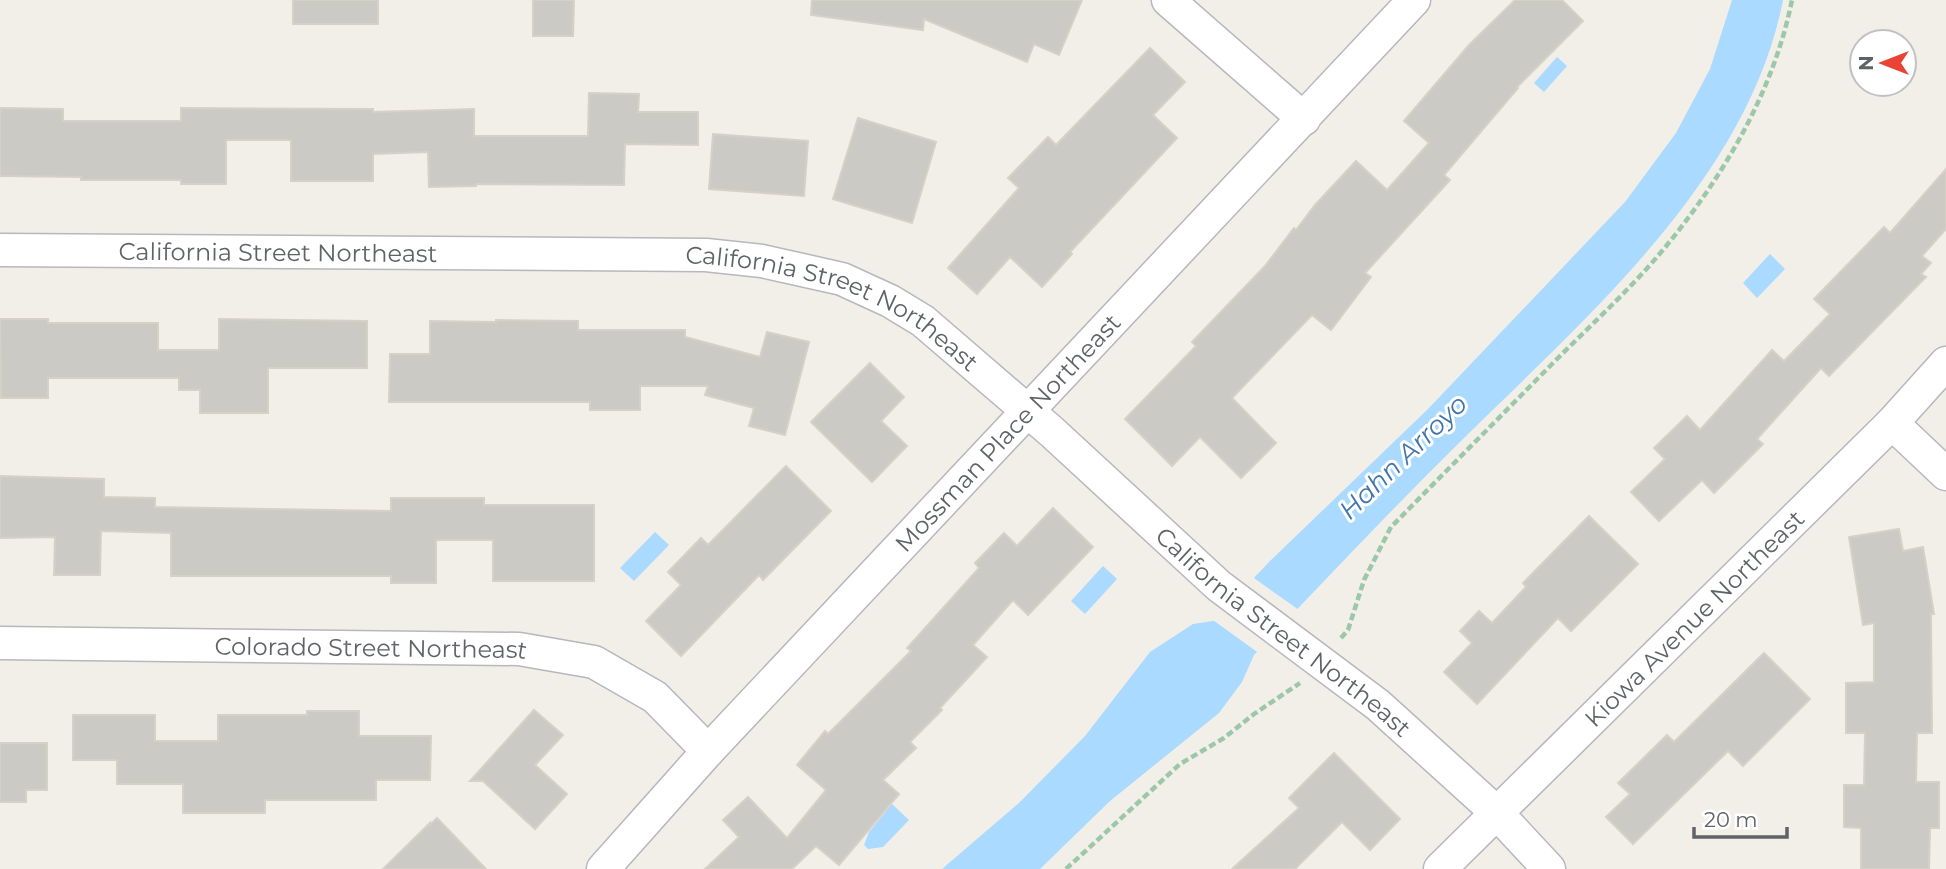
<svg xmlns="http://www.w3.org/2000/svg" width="1946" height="869" viewBox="0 0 1946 869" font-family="Montserrat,sans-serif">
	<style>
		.water { fill: #aadaff }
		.pier { fill: #f1efe8 }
		.building { fill: #cccac5; stroke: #d6d1c6; stroke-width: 2 }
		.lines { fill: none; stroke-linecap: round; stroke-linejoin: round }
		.minor-casing { stroke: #b5b8bc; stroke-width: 35 }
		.path { stroke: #9cc7a9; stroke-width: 4.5; stroke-dasharray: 7 3.5; stroke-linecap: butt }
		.minor { stroke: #fff; stroke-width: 32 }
		.labels { text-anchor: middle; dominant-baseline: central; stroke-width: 6; stroke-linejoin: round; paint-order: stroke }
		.street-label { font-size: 24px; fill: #5f6368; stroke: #fff }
		.water-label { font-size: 26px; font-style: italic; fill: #4174aa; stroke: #fff }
	</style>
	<rect width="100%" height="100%" fill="#f1efe8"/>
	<!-- water -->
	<g class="water">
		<path d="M1732 0H1783C1748 180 1584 319 1460 442 1390 511 1322 583 1254 655L1242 682 1219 713 1110 801 1040 869H942L1019 803 1085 736 1150 652 1193 624 1213 621 1270 561 1428 409 1625 202 1676 133 1710 69Z"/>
		<polygon points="1557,57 1567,66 1544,92 1534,83"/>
		<polygon points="1770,254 1785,269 1757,298 1743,283"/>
		<polygon points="655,532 669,545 634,581 620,568"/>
		<polygon points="1103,566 1117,579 1085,614 1071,601"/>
		<polygon points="892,804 909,820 883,847 868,849 864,845 869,832"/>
	</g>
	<!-- pier -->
	<polygon class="pier" points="1251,576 1299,610 1260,654 1210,618"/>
	<!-- building -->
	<g class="building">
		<rect x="293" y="0" width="85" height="24"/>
		<polygon points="533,0 574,0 573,36 533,36"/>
		<polygon points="812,0 1082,0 1059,55 1034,44 1027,62 924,19 923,30 811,15"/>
		<polygon points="1515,0 1562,0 1583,21 1517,87 1518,88 1444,175 1450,180 1365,273 1371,277 1331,330 1312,315 1232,398 1276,443 1241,478 1200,437 1172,466 1125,419 1196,346 1192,342 1265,266 1294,228 1296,230 1315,205 1356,161 1387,190 1429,143 1404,121 1469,45"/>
		<polygon points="1150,48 1185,82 1153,115 1177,138 1070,252 1072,254 1042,287 1010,257 977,294 948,268 1019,188 1008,178 1048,137 1056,145"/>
		<polygon points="589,93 639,94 638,112 698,112 698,145 625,144 624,185 476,184 476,186 429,187 428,152 373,154 373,181 291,181 291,140 226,140 226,184 181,184 181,180 81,180 81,177 0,176 0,108 63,109 63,121 181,121 181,108 373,109 373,112 474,109 474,136 588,136"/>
		<polygon points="858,118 936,142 912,223 833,199"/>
		<polygon points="713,134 808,141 804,196 709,189"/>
		<polygon points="1946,169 1946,229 1922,256 1931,263 1921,274 1926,277 1829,376 1821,368 1757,439 1763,444 1714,493 1702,480 1659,521 1631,492 1665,459 1654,448 1687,416 1700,430 1772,350 1784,361 1830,314 1814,299 1884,227 1890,233"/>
		<polygon points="0,319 48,319 48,323 158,323 158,350 219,350 219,319 367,321 367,368 268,368 268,413 200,413 200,390 179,390 179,378 48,378 48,398 1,398"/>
		<polygon points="496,320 578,321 578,330 685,330 685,337 760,357 767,332 809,342 785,435 749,426 754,408 705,395 708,386 640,386 640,410 590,410 590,402 389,402 390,354 430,354 430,321 496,322"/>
		<polygon points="870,363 904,397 881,421 907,446 872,482 811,422"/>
		<polygon points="786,466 831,511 763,580 759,575 681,656 646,621 681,585 668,572 701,538 708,545"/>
		<polygon points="0,476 104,479 104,497 155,498 155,507 391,511 391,498 484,498 484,505 594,505 594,581 493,581 493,540 436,540 436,583 391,583 391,576 171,576 171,533 101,531 100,575 54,575 55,537 0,538"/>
		<polygon points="1053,508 1093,547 1028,615 1013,600 973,645 987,657 940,708 942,710 910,742 916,748 883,780 899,794 839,865 816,846 792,869 705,869 739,837 723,820 748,797 787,838 826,790 797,765 825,731 828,734 911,651 907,648 979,568 975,563 1004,533 1017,546"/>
		<polygon points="1589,516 1638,564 1571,631 1558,618 1477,704 1444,672 1472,643 1460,631 1479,611 1492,623 1526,587 1523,583"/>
		<polygon points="1899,529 1903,551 1923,547 1934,614 1931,614 1932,733 1917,733 1916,782 1939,782 1939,828 1930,828 1929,869 1861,869 1861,828 1844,827 1844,785 1864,785 1865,733 1846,733 1846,683 1874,682 1874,623 1863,625 1849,537"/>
		<polygon points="1764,653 1810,699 1743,766 1728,751 1633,844 1606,817 1630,794 1618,783 1667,735 1674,742"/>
		<polygon points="534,710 563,735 535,765 567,794 535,829 483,781 470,781"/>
		<polygon points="307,711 359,711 359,736 431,736 430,780 376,780 376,800 265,800 265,813 183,813 183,784 117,784 117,760 73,760 73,715 155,715 155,741 218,741 218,715 307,715"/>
		<polygon points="0,743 47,743 47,790 26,790 26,802 0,802"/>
		<polygon points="1334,753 1400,819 1370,850 1342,822 1295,869 1232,869 1299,808 1289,798"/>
		<polygon points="437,818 486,869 383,869 430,823 430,825"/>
	</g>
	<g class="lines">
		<defs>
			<g id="minor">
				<polyline points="1168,0 1304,119"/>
				<path id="s1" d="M0 250 706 255 762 261 842 279 890 301 923 321 1052 432 1219 586 1378 705 1496 812 1549 869"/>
				<polyline points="1892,423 1946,474"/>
				<path id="s2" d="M0 643 519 649 594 662 655 697 708 751"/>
				<path id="s3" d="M603 869 708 751 1414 0"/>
				<path id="s4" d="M1440 869 1892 423 1946 363"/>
			</g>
		</defs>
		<!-- minor casing -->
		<use href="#minor" class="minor-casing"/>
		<!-- path -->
		<g class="path">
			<path d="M1341 638 1348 630 1364 580 1391 527C1446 471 1501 416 1556 360 1590 326 1626 293 1657 257 1719 184 1773 95 1792 0"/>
			<polyline points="1066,869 1180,764 1224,738 1254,714 1300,683"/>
		</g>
		<!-- minor -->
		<use href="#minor" class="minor"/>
	</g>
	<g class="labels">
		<!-- street labels -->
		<g class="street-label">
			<text stroke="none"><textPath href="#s1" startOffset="278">California Street Northeast</textPath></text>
			<text stroke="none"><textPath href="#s1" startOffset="845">California Street Northeast</textPath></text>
			<text stroke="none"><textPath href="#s3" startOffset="595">Mossman Place Northeast</textPath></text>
			<text stroke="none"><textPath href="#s4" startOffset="357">Kiowa Avenue Northeast</textPath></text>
			<text stroke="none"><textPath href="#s1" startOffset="1412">California Street Northeast</textPath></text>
			<text stroke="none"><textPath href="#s2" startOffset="371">Colorado Street Northeast</textPath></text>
		</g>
		<!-- water labels -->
		<g class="water-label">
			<text transform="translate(1403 457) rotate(-44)">Hahn Arroyo</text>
		</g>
	</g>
	<!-- north arrow -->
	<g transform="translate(1883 63) rotate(270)"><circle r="33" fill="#ffffff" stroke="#bfc1c3" stroke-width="2"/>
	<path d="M0-5L12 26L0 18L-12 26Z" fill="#ea4335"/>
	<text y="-10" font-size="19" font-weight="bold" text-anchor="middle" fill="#5f6368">N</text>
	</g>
	<!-- scale -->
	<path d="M1694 827v10h93v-10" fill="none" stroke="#5f6368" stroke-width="3.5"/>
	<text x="1704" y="827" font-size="21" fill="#5f6368" stroke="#ffffff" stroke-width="5" paint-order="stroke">20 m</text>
</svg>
